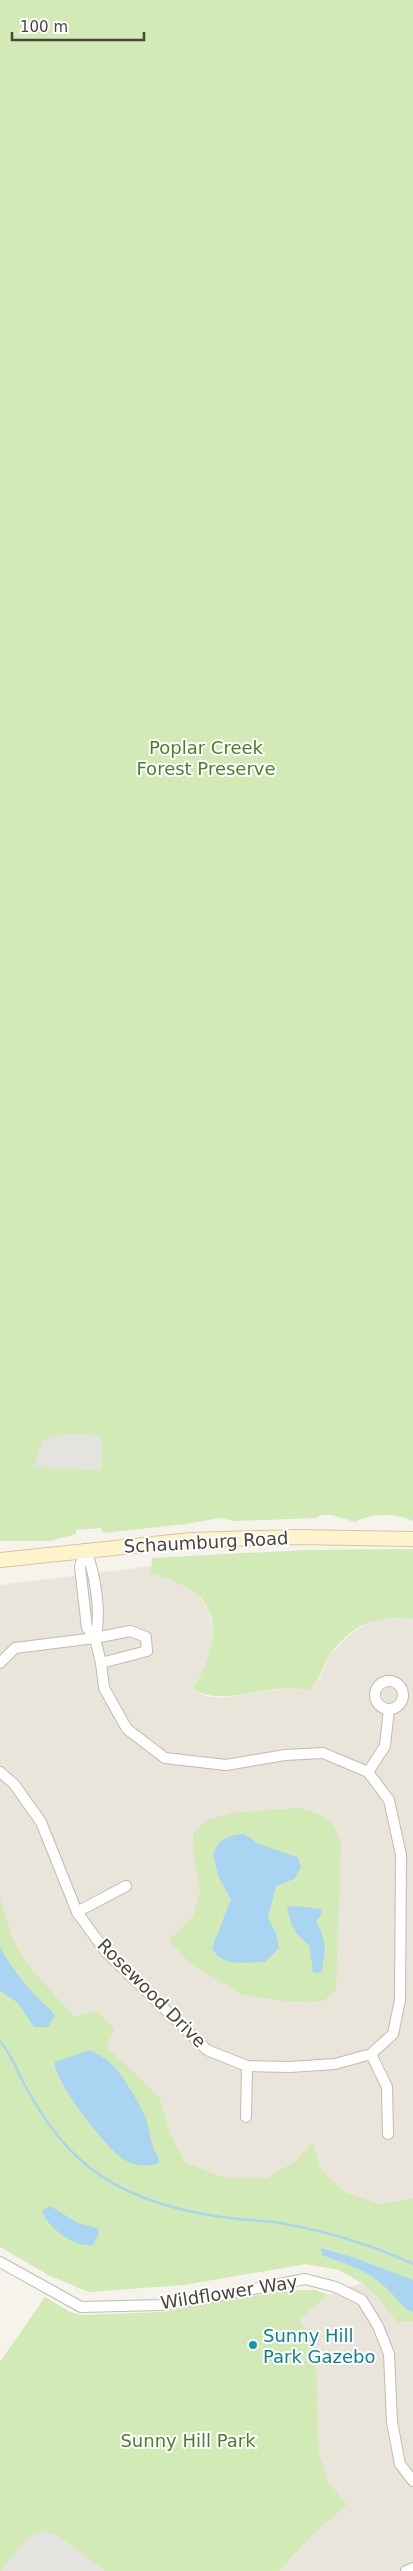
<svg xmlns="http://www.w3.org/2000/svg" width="413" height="2571" viewBox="0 0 413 2571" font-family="'DejaVu Sans',sans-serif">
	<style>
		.residential { fill: #eae5da }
		.green { fill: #d2eab5 }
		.parking { fill: #e5e3e0 }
		.water { fill: #a9d4f2 }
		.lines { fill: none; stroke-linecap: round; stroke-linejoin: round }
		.stream { stroke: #a9d4f2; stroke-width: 2.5 }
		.street-casing { stroke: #c2bbae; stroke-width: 12 }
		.secondary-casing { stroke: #d6c79b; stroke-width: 16 }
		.street { stroke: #fff; stroke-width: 10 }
		.secondary { stroke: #fff3cd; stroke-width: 14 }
		.culture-dot { fill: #0f9aa8; stroke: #fff; stroke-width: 2 }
		.labels { text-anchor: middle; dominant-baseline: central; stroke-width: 4; stroke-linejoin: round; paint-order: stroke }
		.park-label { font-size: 18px; fill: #4a7f2a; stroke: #fff }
		.street-label { font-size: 18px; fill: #4b4439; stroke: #fff }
		.culture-label { font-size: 18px; fill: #0d838f; stroke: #fff; text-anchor: start }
	</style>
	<rect width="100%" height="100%" fill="#f6f3ec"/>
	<!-- residential -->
	<g class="residential">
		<polygon points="152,1566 152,1574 178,1582 195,1592 208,1608 213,1629 211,1654 202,1674 192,1689 205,1696 223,1698 286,1688 309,1690 319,1679 331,1654 347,1637 370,1621 393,1616 413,1619 413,2198 380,2204 343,2191 321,2170 298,2160 267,2178 225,2178 185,2162 170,2133 160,2098 74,2018 25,1961 12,1936 0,1896 0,1585"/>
		<polygon points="362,2283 381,2301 397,2323 413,2321 413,2571 279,2571 312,2535 347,2505 328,2481 319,2453 316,2346 299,2320 328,2295"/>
	</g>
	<!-- green -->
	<g class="green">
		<path d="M0 0H413V1521C397 1513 371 1513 355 1522L331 1515H321L316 1518 234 1521 221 1518 186 1524 103 1533 101 1528 76 1530V1534L50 1541H0Z"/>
		<path d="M413 1549V1619C378 1614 353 1624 331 1653 323 1666 320 1679 309 1690 301 1689 293 1688 286 1688 253 1690 222 1705 192 1689 211 1662 227 1616 194 1592 181 1582 166 1578 151 1574L152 1558 306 1550Z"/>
		<path d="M299 1808C325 1815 332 1818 341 1843L336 1991 323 2001 293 2002 243 1995 190 1963 169 1941 193 1916 200 1892 193 1851 194 1832 205 1821 232 1813Z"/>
		<polygon points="0,1896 12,1936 25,1961 74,2017 96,2010 115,2029 106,2046 160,2098 170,2133 185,2162 225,2178 267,2178 297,2160 313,2142 321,2170 343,2191 380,2204 413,2198 413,2321 397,2323 381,2301 362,2283 338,2270 306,2264 184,2285 89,2292 50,2276 0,2247"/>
		<polygon points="288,2290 316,2290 328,2295 299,2320 316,2346 319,2453 328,2481 347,2505 312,2535 279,2571 0,2571 0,2362 45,2297 70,2312 82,2315 162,2312"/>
	</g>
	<!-- parking -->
	<g class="parking">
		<polygon points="72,1434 97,1436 102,1440 101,1470 33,1467 43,1441 49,1437"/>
		<polygon points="42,2531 56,2534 105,2571 0,2571 28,2538"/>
	</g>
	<!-- water -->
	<g class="water">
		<path d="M244 1834 259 1844 294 1856 298 1858 301 1867 294 1879 276 1886 268 1918 276 1933 279 1948 265 1962C246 1962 222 1968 212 1948L231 1899 219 1878 213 1855C218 1839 229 1835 244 1834Z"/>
		<path d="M296 1906 321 1909 322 1914 316 1921 322 1933 325 1947 322 1971 318 1973 313 1972 309 1945C292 1930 292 1928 287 1907Z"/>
		<path d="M0 1946C4 1959 31 1992 42 2002 47 2007 51 2009 55 2016L48 2027H34L18 2003 0 1991Z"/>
		<path d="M90 2050C95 2053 102 2056 107 2060 120 2070 142 2106 147 2122 151 2136 150 2146 159 2158V2163C145 2168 130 2165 119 2156 104 2144 52 2079 55 2062Z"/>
		<path d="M50 2206 78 2223 97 2228 99 2233 93 2245C74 2248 49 2228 42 2212L45 2208Z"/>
		<path d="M321 2248 355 2258 413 2280V2312L407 2310C397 2300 389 2289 377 2280 361 2268 340 2262 322 2255Z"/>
	</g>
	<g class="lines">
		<!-- stream -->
		<path class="stream" d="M0 2041C11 2053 17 2070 24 2084 42 2116 60 2144 89 2167 125 2196 170 2209 215 2216 238 2220 263 2220 286 2224 328 2232 375 2246 413 2264"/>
		<defs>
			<g id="street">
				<polyline points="85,1549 80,1567 87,1628 95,1638"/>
				<path d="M85 1549C95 1571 102 1615 95 1638"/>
				<polyline points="95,1638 130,1631 146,1637 147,1651 101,1663"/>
				<polyline points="0,1663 15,1648 95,1638 101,1663 104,1688 127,1729 165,1758 226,1765 285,1755 323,1753 368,1772 389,1800 401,1855 400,2000 393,2034 371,2054 335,2064 290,2067 247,2066 207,2050 106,1952 77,1912 41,1822 14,1784 0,1772"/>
				<circle cx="389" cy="1695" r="14"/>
				<polyline points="368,1772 385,1746 389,1709"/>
				<polyline points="77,1912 126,1886"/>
				<polyline points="371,2054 387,2087 388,2134"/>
				<polyline points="246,2117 247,2066"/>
				<polyline points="0,2262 81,2307 161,2305 202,2299 305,2279 336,2287 362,2300 378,2326 389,2354 392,2422 400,2464 413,2481"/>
				<polyline points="406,2571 413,2568"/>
			</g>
			<polyline id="secondary" points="0,1560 191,1540 295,1537 413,1539"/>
		</defs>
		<!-- street casing -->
		<use href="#street" class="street-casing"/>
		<!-- secondary casing -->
		<use href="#secondary" class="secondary-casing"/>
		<!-- street -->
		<use href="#street" class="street"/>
		<!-- secondary -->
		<use href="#secondary" class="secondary"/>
	</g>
	<!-- markers -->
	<circle class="culture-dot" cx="253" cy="2345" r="5"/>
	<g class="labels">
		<!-- park labels -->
		<g class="park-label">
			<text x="206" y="747">Poplar Creek<tspan x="206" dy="21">Forest Preserve</tspan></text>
			<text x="188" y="2440">Sunny Hill Park</text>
		</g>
		<!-- street labels -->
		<g class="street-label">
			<text transform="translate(206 1542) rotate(-3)">Schaumburg Road</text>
			<text transform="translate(152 1993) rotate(45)">Rosewood Drive</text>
			<text transform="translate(229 2292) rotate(-9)">Wildflower Way</text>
		</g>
		<!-- culture labels -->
		<g class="culture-label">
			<text x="263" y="2335">Sunny Hill<tspan x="263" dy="21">Park Gazebo</tspan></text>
		</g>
	</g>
	<!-- scale -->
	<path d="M12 32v8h132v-8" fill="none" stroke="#4b4439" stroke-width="2.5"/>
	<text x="20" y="32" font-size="15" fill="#4b4439" stroke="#ffffff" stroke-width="4" paint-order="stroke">100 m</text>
</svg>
